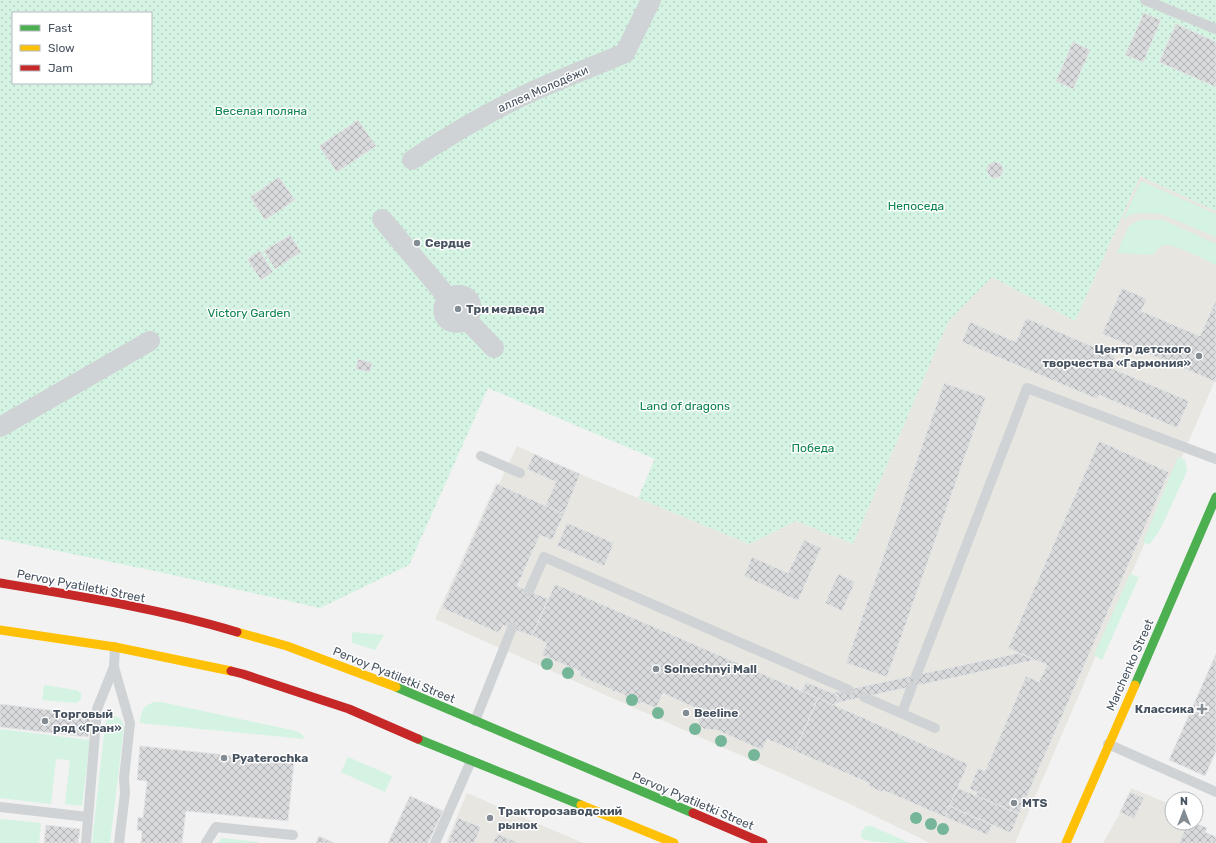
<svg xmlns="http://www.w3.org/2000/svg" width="1216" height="843" viewBox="0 0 1216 843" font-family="Rubik,sans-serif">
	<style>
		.commercial { fill: #e7e6e0 }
		.grass { fill: #d4f3e2 }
		.park { fill: url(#park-dots); fill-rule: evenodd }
		.building { fill: url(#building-cross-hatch); stroke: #e3e4e5 }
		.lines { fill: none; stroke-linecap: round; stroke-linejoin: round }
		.lane { stroke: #d0d3d5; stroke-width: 10 }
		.street { stroke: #d0d3d5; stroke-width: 20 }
		.fast { stroke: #4caf50; stroke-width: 9 }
		.slow { stroke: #ffc107; stroke-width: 9 }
		.jam { stroke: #c62828; stroke-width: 9 }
		.tree { fill: #75b699 }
		.poi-dot { fill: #838b93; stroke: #fff; stroke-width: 1.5 }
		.labels { text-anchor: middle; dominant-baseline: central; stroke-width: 3; stroke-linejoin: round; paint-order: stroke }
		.street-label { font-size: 12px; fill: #475360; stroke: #fff }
		.park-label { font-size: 12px; fill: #0f8451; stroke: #fff }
		.poi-label { font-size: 12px; font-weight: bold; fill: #475360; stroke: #fff; text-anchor: start }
	</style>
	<defs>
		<pattern id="park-dots" width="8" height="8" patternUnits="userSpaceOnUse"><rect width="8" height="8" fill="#d4f3e2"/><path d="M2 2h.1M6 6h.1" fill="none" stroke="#b7d2c4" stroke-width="1.8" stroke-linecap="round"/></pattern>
		<pattern id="building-cross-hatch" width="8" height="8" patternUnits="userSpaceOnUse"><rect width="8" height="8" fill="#d9dadc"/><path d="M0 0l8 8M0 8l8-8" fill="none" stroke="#b2b3b6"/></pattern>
	</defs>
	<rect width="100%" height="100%" fill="#f2f2f2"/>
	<!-- commercial -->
	<g class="commercial">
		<polygon points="1140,176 1216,211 1216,378 1015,843 930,843 850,804 435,619 496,483 499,484 517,446 580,474 749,544 796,521 853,544 948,322 992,277 1075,321"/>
		<polygon points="1131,788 1172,805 1172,823 1188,823 1179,843 1103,843 1118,817"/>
		<polygon points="467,793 583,843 446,843"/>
	</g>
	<!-- grass -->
	<g class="grass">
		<polygon points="1141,181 1216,214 1216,237 1161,214 1139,213 1130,215 1123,220"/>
		<path d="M1140 220H1163L1216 244V265C1206 260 1175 244 1165 245 1159 246 1156 250 1153 255L1117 253 1129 226Z"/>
		<polygon points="1178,457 1185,460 1187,471 1160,530 1149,545 1143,542"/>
		<polygon points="1130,574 1139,577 1102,660 1094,655"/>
		<polygon points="352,632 384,635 375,650 352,643"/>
		<path d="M44 685 76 690 81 693C82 698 80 701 76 703L42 700Z"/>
		<path d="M155 702H161L296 731 302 734 304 739 140 723C142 710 142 706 155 702Z"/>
		<path d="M115 716C121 718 123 721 124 727L110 843H92L105 725 107 719Z"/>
		<polygon points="0,729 90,740 82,806 65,804 70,760 56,759 51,804 0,798"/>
		<polygon points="348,757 392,776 385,792 341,772"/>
		<polygon points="0,819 41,823 39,843 0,843"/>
		<path d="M866 826H871L910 843C899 843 869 843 862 838 861 836 861 834 861 832Z"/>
		<polygon points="222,838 258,842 258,843 218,843"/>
	</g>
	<!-- park -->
	<path class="park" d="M0 0H1216V211L1140 176 1075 321 992 277 948 322 853 544 796 521 749 544 638 498 655 459 488 388 409 565 320 608 155 571 0 539ZM13 13H151V83H13Z"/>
	<!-- building -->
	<g class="building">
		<polygon points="1144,13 1161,20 1143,62 1125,55"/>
		<polygon points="1176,24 1216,42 1216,87 1159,62"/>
		<polygon points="1073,42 1090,50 1073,89 1056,81"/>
		<polygon points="358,120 376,146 337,172 319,146"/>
		<circle cx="995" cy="170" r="8"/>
		<polygon points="279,177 295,200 265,220 250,197"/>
		<polygon points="290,235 301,252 275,269 264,251"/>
		<polygon points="260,251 273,272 261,280 247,259"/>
		<polygon points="1122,288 1147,299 1141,311 1200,336 1216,300 1216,382 1102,334"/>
		<polygon points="1026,318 1115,356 1111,368 1189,401 1177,428 1099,395 1097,399 962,342 970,322 1016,342"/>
		<polygon points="358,359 372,363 370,372 356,369"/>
		<polygon points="944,383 986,397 887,677 846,663"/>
		<polygon points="1099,441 1169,472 1019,814 976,796 977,792 969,789 978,768 985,771 1026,676 1039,682 1047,665 1008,648"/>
		<polygon points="534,454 580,474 564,514 545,506 556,482 527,469"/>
		<polygon points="497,484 564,514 552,540 540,535 517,586 548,599 532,636 503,625 499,633 442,608"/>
		<polygon points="567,523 614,543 604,566 557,546"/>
		<polygon points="804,540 821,548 798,601 744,576 752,557 788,573"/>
		<polygon points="838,574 855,582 842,611 825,603"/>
		<polygon points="555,584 818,698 795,751 767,739 762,750 717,730 704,729 700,725 698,720 698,715 700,710 663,693 656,708 641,702 640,704 637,702 638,701 636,700 628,697 628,698 625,697 625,695 616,691 615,692 612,691 613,690 580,676 581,672 542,655 547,643 532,636"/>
		<polygon points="1019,653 1035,660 836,703 839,696 832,693"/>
		<polygon points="1216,654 1216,751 1205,776 1169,760"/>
		<polygon points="806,682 839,696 834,706 802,691"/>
		<polygon points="818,698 968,764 945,817 883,790 882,792 879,791 868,785 869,783 795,751"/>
		<polygon points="0,704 91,715 88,737 0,727"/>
		<polygon points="140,746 294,762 288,821 186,811 182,843 141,843 142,831 137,830 138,817 143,818 147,781 137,780"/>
		<polygon points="958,788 1019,814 1011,833 949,806"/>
		<polygon points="1130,792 1144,798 1134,819 1120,812"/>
		<polygon points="410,796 443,811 428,843 388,843"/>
		<polygon points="949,806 992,825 988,835 945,817"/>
		<polygon points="458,818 481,827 474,843 448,843"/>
		<polygon points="1188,823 1195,823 1207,828 1205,832 1216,837 1216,843 1179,843"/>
		<polygon points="46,825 80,829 78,843 44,843"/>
		<polygon points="497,834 500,835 519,843 493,843"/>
		<polygon points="319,836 334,843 316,843"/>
	</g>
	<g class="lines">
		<!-- lane -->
		<g class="lane">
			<polyline points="1145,0 1216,29"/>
			<polyline points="481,456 520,473"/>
			<polyline points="529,591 544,557 849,690"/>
			<polyline points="115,647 114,667 130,723 124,778 125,793 119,843"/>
			<polyline points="916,676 1027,388 1216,459"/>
			<polyline points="864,697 935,728"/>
			<polyline points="902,713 912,686"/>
			<polyline points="475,721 512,628"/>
			<polyline points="1108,744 1216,792"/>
			<polyline points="0,807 88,817"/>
			<polyline points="86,843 97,709 114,667"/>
			<polyline points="206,843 216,827 293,835"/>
			<polyline points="435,843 471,761"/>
		</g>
		<!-- street -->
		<g class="street">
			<path d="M412 160C449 135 487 113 527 94 559 79 593 67 625 53L651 0"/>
			<path d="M382 219 448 298C465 288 479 304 467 320L494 348"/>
			<path d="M448 298C436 314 449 329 467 320"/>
			<polyline points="0,427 150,341"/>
		</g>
		<!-- fast -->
		<g class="fast">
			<polyline points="1135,685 1216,497"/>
			<polyline points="396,687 693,813"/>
			<polyline points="418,739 581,805"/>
		</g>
		<!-- slow -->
		<g class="slow">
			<polyline points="0,630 115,647 231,671"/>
			<polyline points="237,632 287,646 396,687"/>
			<polyline points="581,805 674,843"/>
			<polyline points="1066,843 1135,685"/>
		</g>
		<!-- jam -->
		<g class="jam">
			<path d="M0 583C79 596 160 609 237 632"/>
			<polyline points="231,671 243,674 349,709 418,739"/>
			<polyline points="693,813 763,843"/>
		</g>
	</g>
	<!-- trees -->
	<g class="tree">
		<circle cx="547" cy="664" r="6"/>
		<circle cx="568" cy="673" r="6"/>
		<circle cx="632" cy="700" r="6"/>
		<circle cx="658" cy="713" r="6"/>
		<circle cx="695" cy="729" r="6"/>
		<circle cx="721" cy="741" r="6"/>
		<circle cx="754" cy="755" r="6"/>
		<circle cx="916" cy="818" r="6"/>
		<circle cx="931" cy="824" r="6"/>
		<circle cx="943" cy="829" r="6"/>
	</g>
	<!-- markers -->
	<g class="poi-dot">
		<circle cx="417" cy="243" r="4"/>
		<circle cx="458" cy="309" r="4"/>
		<circle cx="1199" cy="356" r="4"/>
		<circle cx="656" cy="669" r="4"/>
		<path d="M1200 703h4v4h4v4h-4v4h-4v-4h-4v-4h4z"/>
		<circle cx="686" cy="713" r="4"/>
		<circle cx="45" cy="721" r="4"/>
		<circle cx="224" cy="758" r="4"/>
		<circle cx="1014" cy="803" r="4"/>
		<circle cx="490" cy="818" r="4"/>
	</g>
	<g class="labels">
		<!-- street labels -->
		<g class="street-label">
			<text transform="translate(543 89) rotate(-24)">аллея Молодёжи</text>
			<text transform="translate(81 586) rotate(11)">Pervoy Pyatiletki Street</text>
			<text transform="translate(1130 665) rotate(-66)">Marchenko Street</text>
			<text transform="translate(394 675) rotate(22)">Pervoy Pyatiletki Street</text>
			<text transform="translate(693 801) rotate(23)">Pervoy Pyatiletki Street</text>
		</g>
		<!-- park labels -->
		<g class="park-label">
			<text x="261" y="111">Веселая поляна</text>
			<text x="916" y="206">Непоседа</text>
			<text x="249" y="313">Victory Garden</text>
			<text x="685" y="406">Land of dragons</text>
			<text x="813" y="448">Победа</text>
		</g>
		<!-- poi labels -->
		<g class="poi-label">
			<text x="425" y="243">Сердце</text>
			<text x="466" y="309">Три медведя</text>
			<text x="1191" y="349" text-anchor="end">Центр детского<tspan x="1191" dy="14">творчества «Гармония»</tspan></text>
			<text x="664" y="669">Solnechnyi Mall</text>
			<text x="1194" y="709" text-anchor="end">Классика</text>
			<text x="694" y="713">Beeline</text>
			<text x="53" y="714">Торговый<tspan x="53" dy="14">ряд «Гран»</tspan></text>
			<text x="232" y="758">Pyaterochka</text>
			<text x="1022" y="803">MTS</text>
			<text x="498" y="811">Тракторозаводский<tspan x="498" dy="14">рынок</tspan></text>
		</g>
	</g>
	<!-- legend -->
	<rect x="12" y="12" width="140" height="72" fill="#ffffff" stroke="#b5babf"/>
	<rect x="20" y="25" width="20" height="6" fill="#4caf50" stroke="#b5babf"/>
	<text x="48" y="32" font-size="12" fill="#475360">Fast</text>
	<rect x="20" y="45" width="20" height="6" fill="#ffc107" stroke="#b5babf"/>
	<text x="48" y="52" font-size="12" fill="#475360">Slow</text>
	<rect x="20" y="65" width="20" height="6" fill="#c62828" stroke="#b5babf"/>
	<text x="48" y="72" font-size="12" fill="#475360">Jam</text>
	<!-- north arrow -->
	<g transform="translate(1184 811)"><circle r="19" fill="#ffffff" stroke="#b5babf"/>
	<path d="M0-3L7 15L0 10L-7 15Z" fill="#838b93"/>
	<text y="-6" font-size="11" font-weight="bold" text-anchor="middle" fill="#475360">N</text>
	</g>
</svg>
